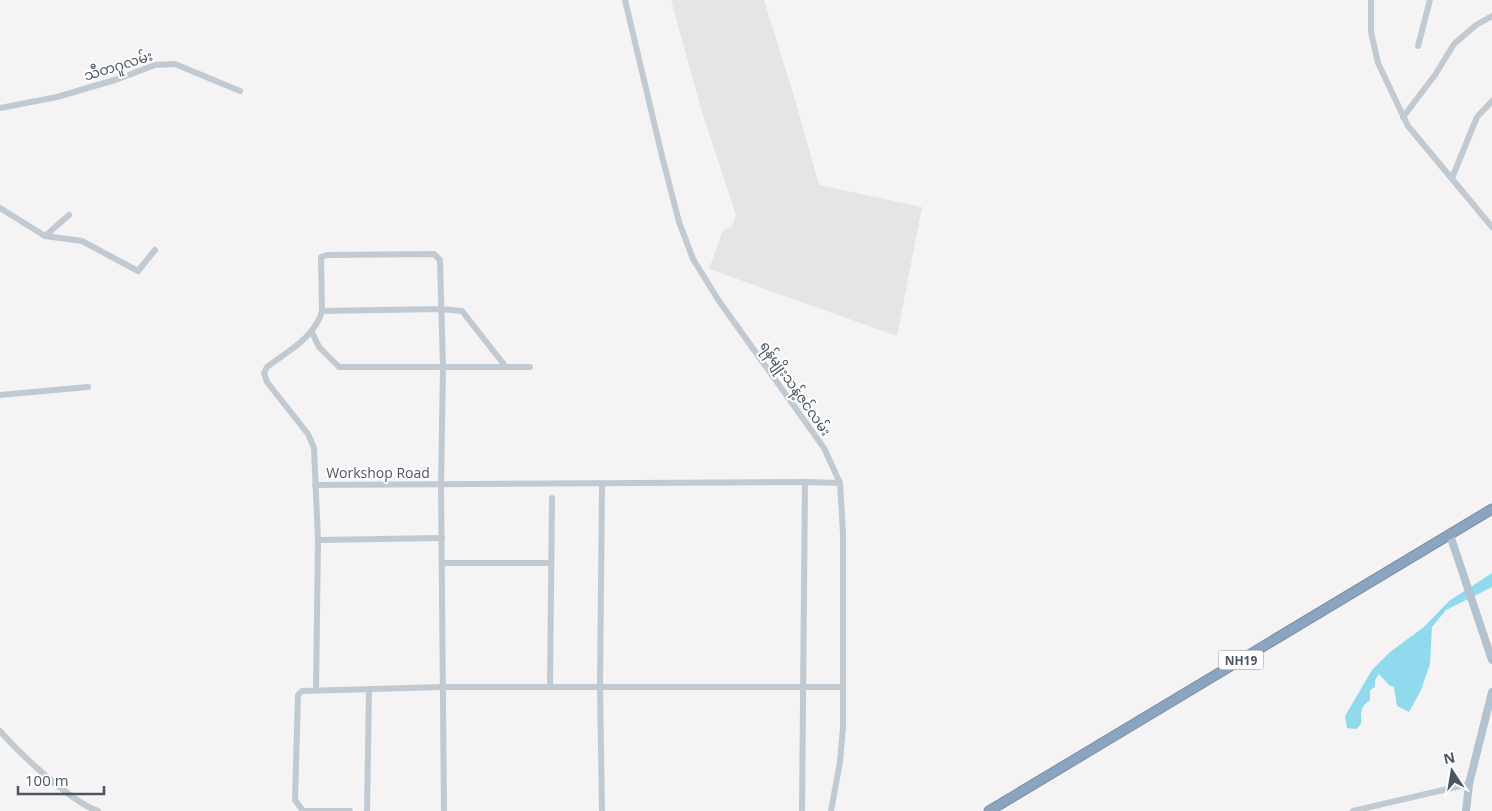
<svg xmlns="http://www.w3.org/2000/svg" width="1492" height="811" viewBox="0 0 1492 811" font-family="'Open Sans','Noto Sans Myanmar',sans-serif">
	<style>
		.education { fill: #e6e4e5 }
		.water { fill: #90daee }
		.lines { fill: none; stroke-linecap: round; stroke-linejoin: round }
		.highway-casing { stroke: #7690ad; stroke-width: 11 }
		.minor { stroke: #c1cad2; stroke-width: 6 }
		.major { stroke: #b3c2d1; stroke-width: 8 }
		.highway { stroke: #8ba5c1; stroke-width: 9 }
		.labels { text-anchor: middle; dominant-baseline: central; stroke-width: 4; stroke-linejoin: round; paint-order: stroke }
		.shield { fill: #fff; stroke: #808990; stroke-width: 1 }
		.shield-label { font-size: 12px; font-weight: bold; fill: #4a5661 }
		.street-label { font-size: 14px; fill: #4a5661; stroke: #fff }
	</style>
	<rect width="100%" height="100%" fill="#f5f3f3"/>
	<!-- education -->
	<polygon class="education" points="671,0 764,0 796,103 819,185 922,207 897,336 709,269 723,230 732,227 736,215 702,112"/>
	<!-- water -->
	<path class="water" d="M1492 573V587L1446 610 1432 627 1430 664 1421 690 1409 712 1397 706 1394 687 1389 685 1379 674 1375 680V687L1370 690V700C1352 713 1369 720 1356 729L1347 728 1345 716 1372 670 1390 652 1424 627 1449 601Z"/>
	<g class="lines">
		<defs>
			<polyline id="highway" points="989,811 1492,509"/>
		</defs>
		<!-- highway casing -->
		<use href="#highway" class="highway-casing"/>
		<!-- minor -->
		<g class="minor">
			<polyline points="625,0 662,156 679,222 693,259 719,301 824,448 840,483 843,533 843,727 840,762 831,811"/>
			<polyline points="1371,0 1371,32 1378,63 1408,126 1492,227"/>
			<polyline points="1418,46 1430,0"/>
			<polyline points="0,108 57,97 118,79 155,65 175,64 240,91"/>
			<polyline points="1403,117 1435,75 1454,44 1476,25 1492,16"/>
			<polyline points="1452,178 1477,117 1492,101"/>
			<polyline points="0,208 45,236 82,241 138,271 155,250"/>
			<polyline points="45,236 69,215"/>
			<polyline points="312,332 319,347 339,367 530,367"/>
			<polyline points="0,395 88,387"/>
			<polyline points="602,484 600,687 602,811"/>
			<polyline points="315,485 805,482"/>
			<polyline points="318,540 442,538"/>
			<polyline points="442,563 551,563"/>
			<polyline points="550,687 552,498"/>
			<path d="M316 690 318 540 314 448 308 434 267 382 264 373 267 367C288 351 315 337 322 311"/>
			<path d="M0 731C19 753 71 802 98 811"/>
			<polyline points="350,811 303,811 295,800 298,695 302,691 443,687 843,687"/>
			<polyline points="367,811 369,689"/>
			<polyline points="444,811 441,485 443,367 440,260 434,254 327,255 321,257 322,311 441,309 462,311 506,367"/>
			<polyline points="802,811 805,482 840,483"/>
			<polyline points="1353,811 1469,784"/>
		</g>
		<!-- major -->
		<g class="major">
			<polyline points="1450,535 1492,660"/>
			<polyline points="1466,811 1469,784 1492,692"/>
		</g>
		<!-- highway -->
		<use href="#highway" class="highway"/>
	</g>
	<g class="labels">
		<!-- shield labels -->
		<rect class="shield" x="1218.5" y="650.5" width="45" height="19" rx="4"/>
		<g class="shield-label">
			<text x="1241" y="660">NH19</text>
		</g>
		<!-- street labels -->
		<g class="street-label">
			<text transform="translate(118 65) rotate(-17)">သီတဂူလမ်း</text>
			<text transform="translate(796 388) rotate(55)">ရန်မျိုးသန့်ဇင်လမ်း</text>
			<text x="378" y="472">Workshop Road</text>
		</g>
	</g>
	<!-- north arrow -->
	<g transform="translate(1452 771) rotate(348)" stroke="#ffffff" stroke-width="4" paint-order="stroke">
	<path d="M0-4L9 19L0 12L-9 19Z" fill="#4a5661"/>
	<text y="-8" font-size="14" font-weight="bold" text-anchor="middle" fill="#4a5661">N</text>
	</g>
	<!-- scale -->
	<path d="M18 786v8h86v-8" fill="none" stroke="#4a5661" stroke-width="2.5"/>
	<text x="25" y="786" font-size="15" fill="#4a5661" stroke="#ffffff" stroke-width="4" paint-order="stroke">100 m</text>
</svg>
